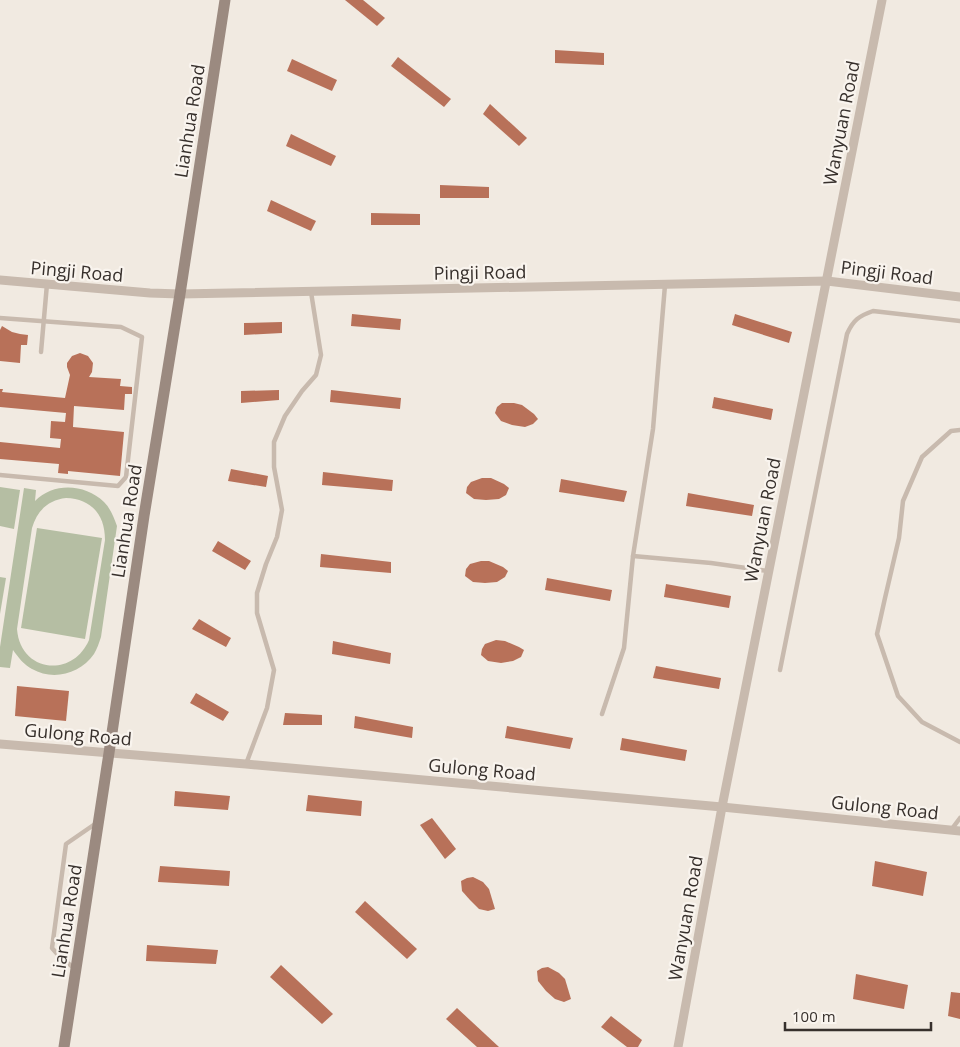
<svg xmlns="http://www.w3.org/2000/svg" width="960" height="1047" viewBox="0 0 960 1047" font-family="'Open Sans',sans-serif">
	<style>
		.green { fill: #b5bea3; fill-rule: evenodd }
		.building { fill: #b87159 }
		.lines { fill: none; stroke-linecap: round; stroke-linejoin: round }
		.service { stroke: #c8baae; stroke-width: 4.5 }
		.minor { stroke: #c8baae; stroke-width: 9 }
		.secondary { stroke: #9b8a80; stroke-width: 11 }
		.labels { text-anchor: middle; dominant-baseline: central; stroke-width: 4.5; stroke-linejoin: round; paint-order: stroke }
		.street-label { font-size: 18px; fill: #37302c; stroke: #f9f4ee }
	</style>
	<rect width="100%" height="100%" fill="#f1eae1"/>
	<!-- green -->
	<g class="green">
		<polygon points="0,487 20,490 14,529 0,526"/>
		<path d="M24 488 36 490 35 501C54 482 85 484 104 502 111 509 114 518 117 526L101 637C99 643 97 649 94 654 80 674 53 681 32 669 24 665 18 657 13 650L10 668 0 667V647ZM66 498C92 499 105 515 105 540L89 640C72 679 20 672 17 629L32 528C37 511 48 500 66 498Z"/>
		<polygon points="37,528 102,538 85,639 21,628"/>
		<polygon points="0,577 6,578 0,614"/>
	</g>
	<!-- building -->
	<g class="building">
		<polygon points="345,0 363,0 385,18 377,26"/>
		<polygon points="555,50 604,53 604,65 555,63"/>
		<polygon points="398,57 451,99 444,107 391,66"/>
		<polygon points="292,59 337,80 332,91 287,71"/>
		<polygon points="490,104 527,138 519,146 483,114"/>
		<polygon points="291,134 336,156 331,166 286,146"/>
		<polygon points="440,185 489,187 489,198 440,198"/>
		<polygon points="271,200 316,221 311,231 267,211"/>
		<polygon points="371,213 420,214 420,225 371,225"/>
		<polygon points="352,314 401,319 400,330 351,326"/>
		<polygon points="735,314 792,332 789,343 732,325"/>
		<polygon points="282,322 282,333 244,335 244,323"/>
		<polygon points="2,326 12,332 20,334 28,335 27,345 21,345 20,363 0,361 0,330"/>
		<polygon points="80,353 88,356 93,363 92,372 89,377 121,379 120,386 132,387 132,394 125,394 124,410 74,406 73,427 124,432 120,476 68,471 68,474 58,473 59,464 0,459 0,442 60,448 61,439 50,438 51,421 65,422 66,413 0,407 0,389 3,389 2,392 65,398 70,375 67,367 67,363 72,356"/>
		<polygon points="279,390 279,400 241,403 241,391"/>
		<polygon points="331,390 401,398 400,409 330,402"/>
		<polygon points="714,397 773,409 771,420 712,408"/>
		<polygon points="502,403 514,403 522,405 534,414 538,419 533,424 525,427 512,425 501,421 495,413 497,407"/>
		<polygon points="231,469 268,476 266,487 228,481"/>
		<polygon points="323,472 393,480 392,491 322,485"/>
		<polygon points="482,478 491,478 504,484 509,488 506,495 499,499 486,500 474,499 466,493 467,487 471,482"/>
		<polygon points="561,479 627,491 624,502 559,492"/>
		<polygon points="688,493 754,505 752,516 686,506"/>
		<polygon points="218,541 251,561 245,570 212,551"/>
		<polygon points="321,554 391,562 391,573 320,567"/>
		<polygon points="481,561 489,561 503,567 508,571 505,577 497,582 485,583 473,582 465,576 466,569 470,564"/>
		<polygon points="547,578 612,590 610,601 545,590"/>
		<polygon points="666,584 731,596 729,608 664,597"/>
		<polygon points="199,619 231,638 226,647 192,629"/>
		<polygon points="496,640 505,641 519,647 524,650 521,657 513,661 501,663 488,661 481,655 482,649 485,644"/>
		<polygon points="333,641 391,653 390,664 332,654"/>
		<polygon points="656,666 721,678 719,689 653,678"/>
		<polygon points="17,686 69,691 66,721 15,716"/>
		<polygon points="196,693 229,712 223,721 190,703"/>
		<polygon points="285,713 322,715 322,725 283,725"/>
		<polygon points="355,716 413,727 412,738 354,728"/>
		<polygon points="507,726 573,738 570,749 505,738"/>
		<polygon points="622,738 687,750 685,761 620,750"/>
		<polygon points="175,791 230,796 228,810 174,806"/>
		<polygon points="308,795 362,801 361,816 306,811"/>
		<polygon points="432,818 456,849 445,859 420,825"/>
		<polygon points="875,861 927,872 923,896 872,886"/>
		<polygon points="160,866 230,871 229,886 158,882"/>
		<polygon points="473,877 483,882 489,889 495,909 488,911 479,909 470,900 462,891 461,881 467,878"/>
		<polygon points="365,901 417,949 407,959 355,912"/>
		<polygon points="147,945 218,950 216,964 146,961"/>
		<polygon points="281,965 333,1014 322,1024 270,977"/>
		<polygon points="548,967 559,973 565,979 571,999 564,1002 555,999 546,991 538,981 537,971 542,968"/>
		<polygon points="856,974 908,985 904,1009 853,999"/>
		<polygon points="951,992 960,993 960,1019 948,1016"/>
		<polygon points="457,1008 499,1047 477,1047 446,1019"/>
		<polygon points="611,1016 642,1040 638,1047 627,1047 601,1027"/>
	</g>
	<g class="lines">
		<!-- service -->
		<g class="service">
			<polyline points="0,318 121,327 142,337 126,477 118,486 0,475"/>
			<polyline points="41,352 47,284"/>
			<polyline points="960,430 951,431 922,457 903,501 899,538 885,598 877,634 898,696 922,722 960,742"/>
			<polyline points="633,556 711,563 768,571"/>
			<path d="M780 670 847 334C853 320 859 316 873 311L960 321"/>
			<polyline points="602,714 624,648 633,556 653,429 665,285"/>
			<polyline points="246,764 267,708 274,670 257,613 257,593 266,564 277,537 282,510 274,467 274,442 285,416 302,391 316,375 321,355 311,292"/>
			<polyline points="951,830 960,818"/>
			<polyline points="74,968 59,956 52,948 66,844 95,824"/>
		</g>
		<!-- minor -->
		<g class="minor">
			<polyline points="0,280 150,293 180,294 827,281 960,297"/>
			<polyline points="0,744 246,764 722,807 960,831"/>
			<polyline points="678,1047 722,807 882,0"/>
		</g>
		<!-- secondary -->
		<polyline class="secondary" points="64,1047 109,753 144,516 180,294 225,0"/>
	</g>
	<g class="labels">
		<!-- street labels -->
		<g class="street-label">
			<text transform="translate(189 121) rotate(-81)">Lianhua Road</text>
			<text transform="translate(841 123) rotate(-79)">Wanyuan Road</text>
			<text transform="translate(77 271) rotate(5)">Pingji Road</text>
			<text transform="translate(480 272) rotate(-1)">Pingji Road</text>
			<text transform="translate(887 272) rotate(7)">Pingji Road</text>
			<text transform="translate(762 520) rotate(-79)">Wanyuan Road</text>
			<text transform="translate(126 521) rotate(-81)">Lianhua Road</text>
			<text transform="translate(78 734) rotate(5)">Gulong Road</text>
			<text transform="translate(482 769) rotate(5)">Gulong Road</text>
			<text transform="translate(885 807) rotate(6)">Gulong Road</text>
			<text transform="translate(685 918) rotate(-80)">Wanyuan Road</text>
			<text transform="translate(66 921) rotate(-81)">Lianhua Road</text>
		</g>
	</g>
	<!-- scale -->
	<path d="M785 1022v8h146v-8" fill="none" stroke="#37302c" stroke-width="2.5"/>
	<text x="792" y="1022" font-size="15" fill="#37302c" stroke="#f9f4ee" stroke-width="4" paint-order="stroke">100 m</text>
</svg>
